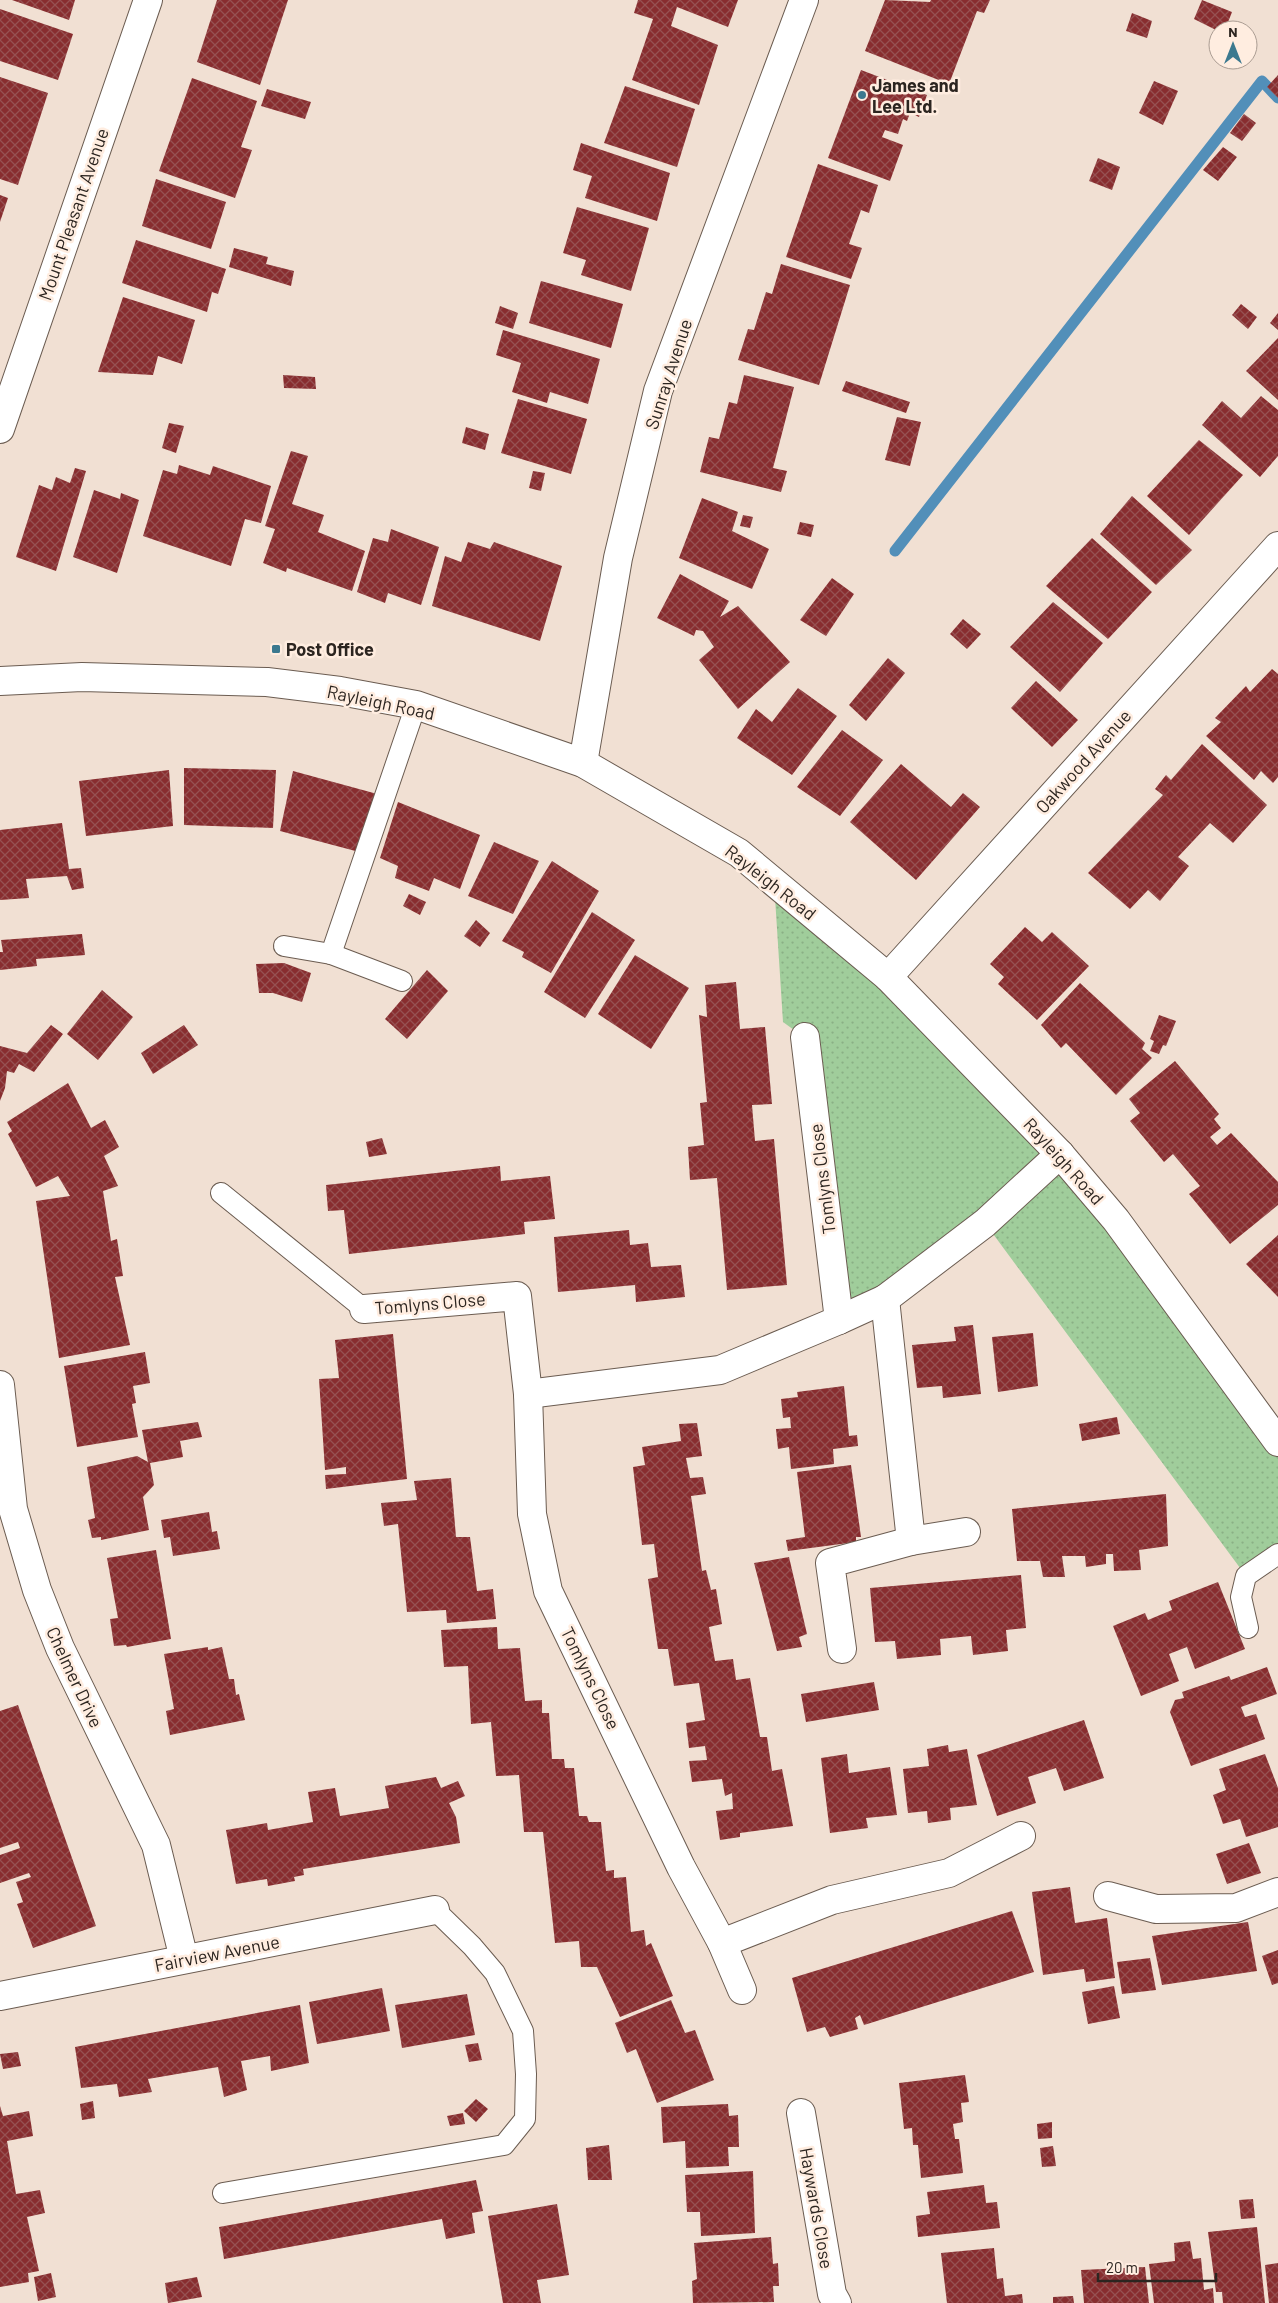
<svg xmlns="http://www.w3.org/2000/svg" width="1278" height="2303" viewBox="0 0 1278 2303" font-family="Barlow,sans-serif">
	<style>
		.grass { fill: url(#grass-dots) }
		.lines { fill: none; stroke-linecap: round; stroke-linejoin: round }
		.stream { stroke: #528fb9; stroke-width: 11 }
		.building { fill: url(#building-cross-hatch) }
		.lane-casing { stroke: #6b5c51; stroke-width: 22 }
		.street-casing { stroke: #6b5c51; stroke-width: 30 }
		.primary-casing { stroke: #6b5c51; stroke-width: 30 }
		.lane { stroke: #fff; stroke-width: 20 }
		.street { stroke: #fff; stroke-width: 28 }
		.primary { stroke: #fff; stroke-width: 28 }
		.poi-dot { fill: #3c798f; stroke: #ffede0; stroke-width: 2 }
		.labels { text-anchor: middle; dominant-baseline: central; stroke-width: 5; stroke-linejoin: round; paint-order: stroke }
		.poi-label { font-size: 18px; font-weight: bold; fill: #2c2520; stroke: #ffede0; text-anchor: start }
		.street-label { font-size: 18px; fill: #2c2520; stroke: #ffede0 }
	</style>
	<defs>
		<pattern id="grass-dots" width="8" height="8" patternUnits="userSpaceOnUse" patternTransform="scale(1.25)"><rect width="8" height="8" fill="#a0cd9b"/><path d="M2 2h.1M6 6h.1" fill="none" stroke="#8ab085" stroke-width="1.8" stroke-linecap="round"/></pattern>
		<pattern id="building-cross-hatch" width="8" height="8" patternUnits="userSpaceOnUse" patternTransform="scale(1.25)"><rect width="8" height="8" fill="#882d2f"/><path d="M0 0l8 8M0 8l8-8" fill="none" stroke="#965152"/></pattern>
	</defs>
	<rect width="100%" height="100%" fill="#f1e0d3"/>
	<!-- grass -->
	<polygon class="grass" points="774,882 1060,1154 1278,1442 1278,1554 1246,1576 985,1223 839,1320 805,1038 783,1022"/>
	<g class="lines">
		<!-- stream -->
		<polyline class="stream" points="895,551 1262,81 1278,98"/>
	</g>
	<!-- building -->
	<g class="building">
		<polygon points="12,0 75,0 69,20"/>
		<polygon points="217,0 288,0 260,85 197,62"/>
		<polygon points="638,0 738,0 728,27 677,7 671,26 718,45 699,105 632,80 653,19 634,13"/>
		<polygon points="885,0 930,2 931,0 990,0 984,13 977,11 949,84 865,51"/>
		<polygon points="1202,0 1232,12 1225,30 1218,31 1194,19"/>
		<polygon points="0,9 73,34 58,80 0,61"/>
		<polygon points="1132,13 1152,21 1147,38 1126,31"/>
		<polygon points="861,70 927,95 919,117 910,113 907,121 903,119 898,134 885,130 882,137 903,145 890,181 828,158"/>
		<polygon points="1278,75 1278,98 1267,87"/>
		<polygon points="0,77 48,93 18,185 0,179"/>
		<polygon points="192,78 257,101 241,147 252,150 235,198 159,171"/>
		<polygon points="1154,81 1178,91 1163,125 1139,113"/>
		<polygon points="625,86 695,109 677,167 604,143"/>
		<polygon points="267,89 311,102 305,119 261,106"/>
		<polygon points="1244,114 1256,123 1242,141 1230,133"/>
		<polygon points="581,143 670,173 657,221 585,198 592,176 573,170"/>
		<polygon points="1223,147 1237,157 1218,181 1203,170"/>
		<polygon points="1098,158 1120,167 1112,190 1089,181"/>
		<polygon points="818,164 878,185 869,213 861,210 849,244 862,248 851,279 786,257"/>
		<polygon points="156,179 226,202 211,249 142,226"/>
		<polygon points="0,195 8,198 0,222"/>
		<polygon points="577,207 649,228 631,291 581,275 586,260 563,253"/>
		<polygon points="136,240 226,269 218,294 212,292 207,312 122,283"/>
		<polygon points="234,248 268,257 266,264 294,271 291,286 229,267"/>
		<polygon points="781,264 850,285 819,385 738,360 748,329 754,330 766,292 772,294"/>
		<polygon points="541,281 623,304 611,348 529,323"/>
		<polygon points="123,297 195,320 182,364 158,356 153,375 98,372"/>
		<polygon points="1241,304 1257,317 1248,329 1232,315"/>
		<polygon points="500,306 518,313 513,329 495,323"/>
		<polygon points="1278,313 1278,330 1270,323"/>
		<polygon points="503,330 600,359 588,404 550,392 547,403 512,392 521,363 496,355"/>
		<polygon points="1278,338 1278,400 1246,371"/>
		<polygon points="283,375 315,377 316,389 284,388"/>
		<polygon points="744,375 794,387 773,468 787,471 781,492 700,472 709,437 719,439 729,402 737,404"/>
		<polygon points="846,381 910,402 906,413 842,391"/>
		<polygon points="1261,396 1278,410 1278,456 1260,477 1202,425 1222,401 1241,418"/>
		<polygon points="518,399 587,419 571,474 501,453"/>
		<polygon points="897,417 921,422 910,466 885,460"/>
		<polygon points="169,423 184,426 176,453 162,448"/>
		<polygon points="466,427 489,434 485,450 462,443"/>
		<polygon points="1199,440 1243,475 1189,535 1147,496"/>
		<polygon points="291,451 308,456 292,504 324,515 318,532 365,551 352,591 287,568 286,572 263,563 275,529 265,526"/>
		<polygon points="179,465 210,475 213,466 271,486 261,523 245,519 231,566 143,536 163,470 177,474"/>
		<polygon points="75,468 86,471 56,571 16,557 39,485 52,490 56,477 70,483"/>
		<polygon points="533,471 545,473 541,491 529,488"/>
		<polygon points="94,490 120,499 121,493 139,500 117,573 73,557"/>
		<polygon points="1132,496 1192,550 1156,585 1100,534"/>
		<polygon points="702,498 738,512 732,531 769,549 752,589 679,558"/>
		<polygon points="743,515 753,517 750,528 740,526"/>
		<polygon points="800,522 814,525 811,537 797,534"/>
		<polygon points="391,529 439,547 421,605 388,593 385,603 357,592 373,538 388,542"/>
		<polygon points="1092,538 1152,592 1108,639 1046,586"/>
		<polygon points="468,542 490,549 494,542 562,566 540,641 432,606 445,556 461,562"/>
		<polygon points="680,574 729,601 720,617 738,606 790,662 738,709 699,660 714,647 703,631 696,630 694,636 657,618"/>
		<polygon points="832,578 854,594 826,636 800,620"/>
		<polygon points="1053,602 1103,643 1060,692 1010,647"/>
		<polygon points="963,619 981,634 967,649 950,634"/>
		<polygon points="888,658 905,673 866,721 849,705"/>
		<polygon points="1272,669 1278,674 1278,777 1273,783 1261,771 1254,780 1206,736 1221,722 1215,718 1246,686 1250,692"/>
		<polygon points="1036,681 1078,720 1052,747 1011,708"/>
		<polygon points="798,688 837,716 792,775 737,738 756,709 772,722"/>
		<polygon points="842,730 883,760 840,816 797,787"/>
		<polygon points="1202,744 1267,805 1233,843 1210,823 1178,857 1189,866 1160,901 1148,890 1130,909 1088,873 1163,795 1155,789 1166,775 1171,780"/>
		<polygon points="901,764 951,807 963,793 980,807 916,880 850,822"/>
		<polygon points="184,768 276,770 273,828 184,825"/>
		<polygon points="169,770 173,826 86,836 79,781"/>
		<polygon points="293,771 381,795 363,853 280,831"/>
		<polygon points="398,802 480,835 460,889 434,878 429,891 395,878 398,866 380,858"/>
		<polygon points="62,823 69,869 81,868 84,888 72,890 67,876 26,879 29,898 0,900 0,830"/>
		<polygon points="494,842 539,861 513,914 468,896"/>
		<polygon points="552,861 599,891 551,973 522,957 524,952 502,941"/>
		<polygon points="409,894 426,902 420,915 403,906"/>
		<polygon points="592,912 635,940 585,1018 544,992"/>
		<polygon points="476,920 490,933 480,947 464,936"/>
		<polygon points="1025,927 1042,942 1052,932 1089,966 1037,1020 998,984 1004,977 990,964"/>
		<polygon points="82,934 85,955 36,959 37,966 0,970 0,952 3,952 1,940"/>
		<polygon points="635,955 689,988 651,1049 598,1014"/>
		<polygon points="284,963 311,973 302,1002 273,993 259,993 256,964"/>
		<polygon points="427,970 448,991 407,1039 385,1019"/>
		<polygon points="736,982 740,1029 765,1027 772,1104 752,1105 755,1141 774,1139 787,1285 727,1290 717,1178 690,1180 688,1147 704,1145 700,1103 707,1102 699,1015 707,1017 705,985"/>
		<polygon points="1080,983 1145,1043 1142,1049 1152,1058 1116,1095 1066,1043 1061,1048 1041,1025"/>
		<polygon points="102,990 133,1017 98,1060 67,1034"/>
		<polygon points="1159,1015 1176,1021 1166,1046 1163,1045 1159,1054 1150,1051 1154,1041 1150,1039"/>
		<polygon points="51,1025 63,1034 34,1072 19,1064 14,1073 7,1071 5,1088 0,1101 0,1046 27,1053"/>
		<polygon points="184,1025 198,1045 153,1074 141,1053"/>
		<polygon points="1175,1061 1219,1114 1214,1119 1221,1128 1210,1137 1217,1145 1231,1133 1278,1182 1278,1205 1230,1244 1189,1194 1200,1186 1173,1154 1164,1162 1130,1121 1140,1113 1129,1099"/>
		<polygon points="68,1083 91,1128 105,1120 119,1147 104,1156 118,1186 103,1191 111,1241 117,1239 123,1276 115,1277 130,1345 59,1358 36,1201 70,1196 58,1176 36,1187 8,1134 12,1131 7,1122"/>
		<polygon points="382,1138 387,1154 369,1157 366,1142"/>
		<polygon points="500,1166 501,1181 550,1176 555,1219 524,1222 525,1234 349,1254 344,1210 328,1211 326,1185"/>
		<polygon points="629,1230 630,1245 648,1243 651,1267 681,1265 685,1297 636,1302 635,1285 558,1292 554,1237"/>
		<polygon points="1278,1235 1278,1297 1246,1264"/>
		<polygon points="973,1325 981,1394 943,1398 942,1386 917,1388 912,1345 956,1341 954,1327"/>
		<polygon points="1033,1333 1038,1386 998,1392 992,1337"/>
		<polygon points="393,1334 407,1479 326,1489 325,1475 346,1474 346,1467 325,1470 319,1379 339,1378 335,1340"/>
		<polygon points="145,1352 150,1383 133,1386 136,1403 132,1404 138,1437 77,1447 64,1366"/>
		<polygon points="844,1386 849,1436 857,1435 858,1446 833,1449 834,1464 791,1469 789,1447 778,1449 776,1429 791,1428 790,1417 783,1418 781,1399 798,1397 797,1392"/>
		<polygon points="1117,1417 1120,1434 1082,1441 1079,1424"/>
		<polygon points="198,1422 202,1437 180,1441 183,1457 150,1463 154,1485 143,1497 149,1530 101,1540 101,1537 92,1538 88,1520 95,1518 87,1467 137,1456 148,1462 142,1430"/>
		<polygon points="697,1423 702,1456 686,1458 690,1478 703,1477 706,1494 691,1496 702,1571 706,1570 711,1590 716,1589 722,1624 709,1627 715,1661 733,1659 736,1680 750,1678 760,1737 767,1737 772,1771 782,1769 793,1826 740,1833 740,1837 720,1840 716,1811 733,1809 732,1793 725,1796 722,1779 692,1782 689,1761 707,1760 705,1746 689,1748 686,1723 705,1720 699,1683 674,1686 668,1649 658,1649 648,1579 658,1577 654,1544 642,1545 633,1467 645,1465 642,1447 681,1441 679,1424"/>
		<polygon points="851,1465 861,1537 856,1537 856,1542 788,1551 786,1540 805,1537 797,1472"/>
		<polygon points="451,1478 456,1537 470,1537 477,1591 493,1589 496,1619 447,1623 446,1610 407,1612 398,1524 384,1526 381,1503 417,1500 414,1481"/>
		<polygon points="1166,1494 1168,1546 1139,1550 1141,1570 1114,1571 1113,1554 1106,1554 1106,1564 1086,1567 1085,1556 1062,1556 1065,1577 1043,1577 1040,1561 1017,1561 1012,1509"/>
		<polygon points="209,1512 212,1532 217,1531 220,1549 173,1556 170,1537 164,1538 161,1520"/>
		<polygon points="156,1550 171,1639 127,1647 126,1645 114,1646 110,1619 118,1618 107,1558"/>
		<polygon points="789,1557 807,1634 799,1637 802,1647 777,1651 754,1563"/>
		<polygon points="1021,1575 1026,1628 1006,1630 1008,1651 973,1655 971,1636 940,1639 941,1655 897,1659 895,1641 875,1642 870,1588"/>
		<polygon points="1218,1582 1245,1649 1195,1669 1187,1647 1169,1654 1179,1681 1141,1696 1113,1626 1145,1613 1148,1620 1172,1610 1169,1601"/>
		<polygon points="497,1627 498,1649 520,1648 525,1701 542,1700 542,1713 549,1713 552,1759 564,1759 565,1768 574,1768 579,1816 587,1816 589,1822 601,1822 606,1871 614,1870 614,1878 626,1877 631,1932 644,1930 646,1946 651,1943 673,1996 620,2017 597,1967 581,1967 579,1941 555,1943 543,1832 524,1832 519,1775 496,1776 491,1722 471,1724 468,1666 444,1667 441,1630"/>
		<polygon points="208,1647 208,1650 222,1647 229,1679 234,1679 236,1695 239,1694 245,1720 170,1735 166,1711 174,1709 164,1654"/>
		<polygon points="1267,1667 1277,1694 1241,1707 1245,1717 1256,1714 1265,1739 1191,1766 1170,1712 1175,1700 1184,1698 1182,1692 1229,1676 1231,1680"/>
		<polygon points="874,1682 879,1710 806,1722 801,1694"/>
		<polygon points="18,1705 96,1926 33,1948 17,1904 23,1902 16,1882 31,1877 29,1873 0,1883 0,1855 20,1848 18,1842 0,1848 0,1711"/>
		<polygon points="1084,1720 1104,1778 1064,1791 1056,1768 1028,1777 1036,1803 997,1816 977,1755"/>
		<polygon points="948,1745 949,1752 967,1749 977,1805 950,1808 951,1820 928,1823 927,1811 908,1813 903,1769 929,1766 927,1749"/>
		<polygon points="847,1754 849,1773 890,1767 897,1815 866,1818 868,1828 830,1833 821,1758"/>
		<polygon points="1265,1754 1278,1788 1278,1827 1246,1837 1240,1819 1223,1824 1213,1795 1226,1790 1219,1769"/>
		<polygon points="436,1777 441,1788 458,1781 465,1796 449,1803 456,1817 460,1843 303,1869 304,1875 294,1877 295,1881 268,1886 267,1879 236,1884 226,1830 267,1823 268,1830 313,1822 308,1792 335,1788 340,1816 389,1808 385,1786"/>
		<polygon points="1249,1843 1261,1873 1227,1884 1216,1854"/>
		<polygon points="1070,1887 1075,1923 1107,1918 1115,1978 1086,1982 1084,1969 1043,1975 1032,1892"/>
		<polygon points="1012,1911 1034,1972 864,2025 860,2015 855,2018 858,2029 830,2037 825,2027 807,2032 792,1978"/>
		<polygon points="1248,1922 1257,1971 1162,1985 1152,1936"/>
		<polygon points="1278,1950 1278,1983 1272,1985 1262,1956"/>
		<polygon points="1150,1958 1156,1990 1122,1994 1117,1962"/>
		<polygon points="1114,1986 1120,2018 1088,2024 1082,1992"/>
		<polygon points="382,1988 390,2031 317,2044 309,2002"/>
		<polygon points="467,1994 475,2035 402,2048 395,2005"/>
		<polygon points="671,2000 685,2033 695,2030 714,2080 657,2103 636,2049 627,2053 615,2023"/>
		<polygon points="300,2005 309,2063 271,2071 270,2056 241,2061 247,2090 224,2097 218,2067 148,2079 152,2092 119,2097 117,2084 81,2088 75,2047"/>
		<polygon points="478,2043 482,2060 469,2062 465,2045"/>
		<polygon points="18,2052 21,2066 3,2069 0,2054"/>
		<polygon points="965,2075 969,2102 961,2103 963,2122 953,2124 955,2139 959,2139 963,2173 921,2178 918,2145 913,2145 912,2128 904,2129 899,2083"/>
		<polygon points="476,2099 488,2109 476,2122 464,2111"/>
		<polygon points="93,2101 95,2118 82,2120 80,2104"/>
		<polygon points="728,2104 729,2116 738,2115 739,2147 728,2147 729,2166 686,2168 685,2141 663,2143 661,2107"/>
		<polygon points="0,2106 3,2116 29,2111 33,2136 7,2141 16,2194 40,2190 45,2213 27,2217 39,2271 28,2273 29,2282 0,2287"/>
		<polygon points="463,2113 465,2124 450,2126 447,2116"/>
		<polygon points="1052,2122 1052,2138 1038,2139 1037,2124"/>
		<polygon points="609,2145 612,2180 588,2180 586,2148"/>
		<polygon points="1053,2146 1056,2166 1042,2167 1040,2148"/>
		<polygon points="753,2171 755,2233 701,2236 700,2212 687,2212 685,2175"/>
		<polygon points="476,2180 483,2211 472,2213 475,2233 446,2239 442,2219 224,2259 219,2227"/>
		<polygon points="984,2185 986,2203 997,2202 1000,2228 918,2237 916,2216 930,2214 927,2192"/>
		<polygon points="1253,2199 1255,2218 1241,2219 1239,2200"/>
		<polygon points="557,2204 569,2275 537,2280 541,2303 503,2303 488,2216"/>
		<polygon points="1257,2227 1265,2303 1223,2303 1222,2292 1216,2292 1208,2232"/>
		<polygon points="771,2237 773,2264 778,2263 779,2286 773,2286 774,2302 693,2303 692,2281 697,2279 694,2243"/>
		<polygon points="1190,2241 1193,2259 1201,2258 1204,2290 1213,2288 1214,2303 1154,2303 1149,2264 1175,2261 1174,2243"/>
		<polygon points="994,2248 997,2279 1003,2278 1005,2296 1022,2294 1023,2303 947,2303 941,2253"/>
		<polygon points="1278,2263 1278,2303 1269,2303 1265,2265"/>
		<polygon points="1145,2267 1149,2303 1084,2303 1081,2270"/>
		<polygon points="51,2273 56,2297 38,2301 34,2277"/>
		<polygon points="197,2277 202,2297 168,2303 165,2283"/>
		<polygon points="1073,2296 1074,2303 1053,2303 1053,2297"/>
	</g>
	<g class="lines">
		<defs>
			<g id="lane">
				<polyline points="284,946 331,954 402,981"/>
				<polyline points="331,954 416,705"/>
				<polyline points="221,1193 364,1309"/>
				<polyline points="1248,1628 1241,1597 1246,1576 1278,1554"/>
				<polyline points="223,2193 504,2145 525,2119 526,2074 523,2031 495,1973 472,1946 435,1910"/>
			</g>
			<g id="street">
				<polyline points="0,429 148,0"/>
				<polyline points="583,763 618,558 658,391 804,0"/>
				<polyline points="888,977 1278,546"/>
				<polyline points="805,1037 839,1320"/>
				<polyline points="885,1299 911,1541 966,1532"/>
				<polyline points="364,1309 517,1296 528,1394 532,1514 548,1591 681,1867 722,1943 742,1990"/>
				<polyline points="0,1385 13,1509 37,1590 60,1648 156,1845 184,1959"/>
				<polyline points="528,1394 720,1370 839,1320 885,1299 985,1223 1060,1154"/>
				<polyline points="842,1649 830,1563 911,1541"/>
				<polyline points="1108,1896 1156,1909 1236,1908 1278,1892"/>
				<polyline points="722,1943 832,1900 949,1873 1021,1836"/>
				<polyline points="0,1996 435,1910"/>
				<polyline points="801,2113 832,2294 837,2303"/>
			</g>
			<polyline id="primary" points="0,681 82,677 267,682 340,691 416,705 583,763 739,853 888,977 1060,1154 1116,1220 1278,1442"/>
		</defs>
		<!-- lane casing -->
		<use href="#lane" class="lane-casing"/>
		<!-- street casing -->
		<use href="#street" class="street-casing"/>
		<!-- primary casing -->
		<use href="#primary" class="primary-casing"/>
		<!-- lane -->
		<use href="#lane" class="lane"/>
		<!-- street -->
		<use href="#street" class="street"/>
		<!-- primary -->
		<use href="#primary" class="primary"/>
	</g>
	<!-- markers -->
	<g class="poi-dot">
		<circle cx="862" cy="95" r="5"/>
		<rect x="271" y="644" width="10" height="10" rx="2.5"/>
	</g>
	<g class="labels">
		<!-- poi labels -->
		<g class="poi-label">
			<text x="872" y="85">James and<tspan x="872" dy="21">Lee Ltd.</tspan></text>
			<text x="286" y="649">Post Office</text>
		</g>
		<!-- street labels -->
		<g class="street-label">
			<text transform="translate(73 214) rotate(-71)">Mount Pleasant Avenue</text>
			<text transform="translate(668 374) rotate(-72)">Sunray Avenue</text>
			<text transform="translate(381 702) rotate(12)">Rayleigh Road</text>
			<text transform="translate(1083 761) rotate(-48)">Oakwood Avenue</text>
			<text transform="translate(771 882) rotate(38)">Rayleigh Road</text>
			<text transform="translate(1064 1161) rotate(48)">Rayleigh Road</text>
			<text transform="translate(822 1179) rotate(-97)">Tomlyns Close</text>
			<text transform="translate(430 1303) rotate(-5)">Tomlyns Close</text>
			<text transform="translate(75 1677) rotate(65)">Chelmer Drive</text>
			<text transform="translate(591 1678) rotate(64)">Tomlyns Close</text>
			<text transform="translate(217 1953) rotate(-11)">Fairview Avenue</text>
			<text transform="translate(817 2208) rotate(80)">Haywards Close</text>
		</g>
	</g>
	<!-- north arrow -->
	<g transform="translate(1233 45)"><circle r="24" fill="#ffede0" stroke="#ab9d93"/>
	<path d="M0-4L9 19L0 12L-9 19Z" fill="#3c798f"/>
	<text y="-8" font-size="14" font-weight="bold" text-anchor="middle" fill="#2c2520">N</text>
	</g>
	<!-- scale -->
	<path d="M1098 2273v8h118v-8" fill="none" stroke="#2c2520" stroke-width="2.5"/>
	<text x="1106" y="2273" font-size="15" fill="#2c2520" stroke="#ffede0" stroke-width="4" paint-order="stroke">20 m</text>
</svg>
